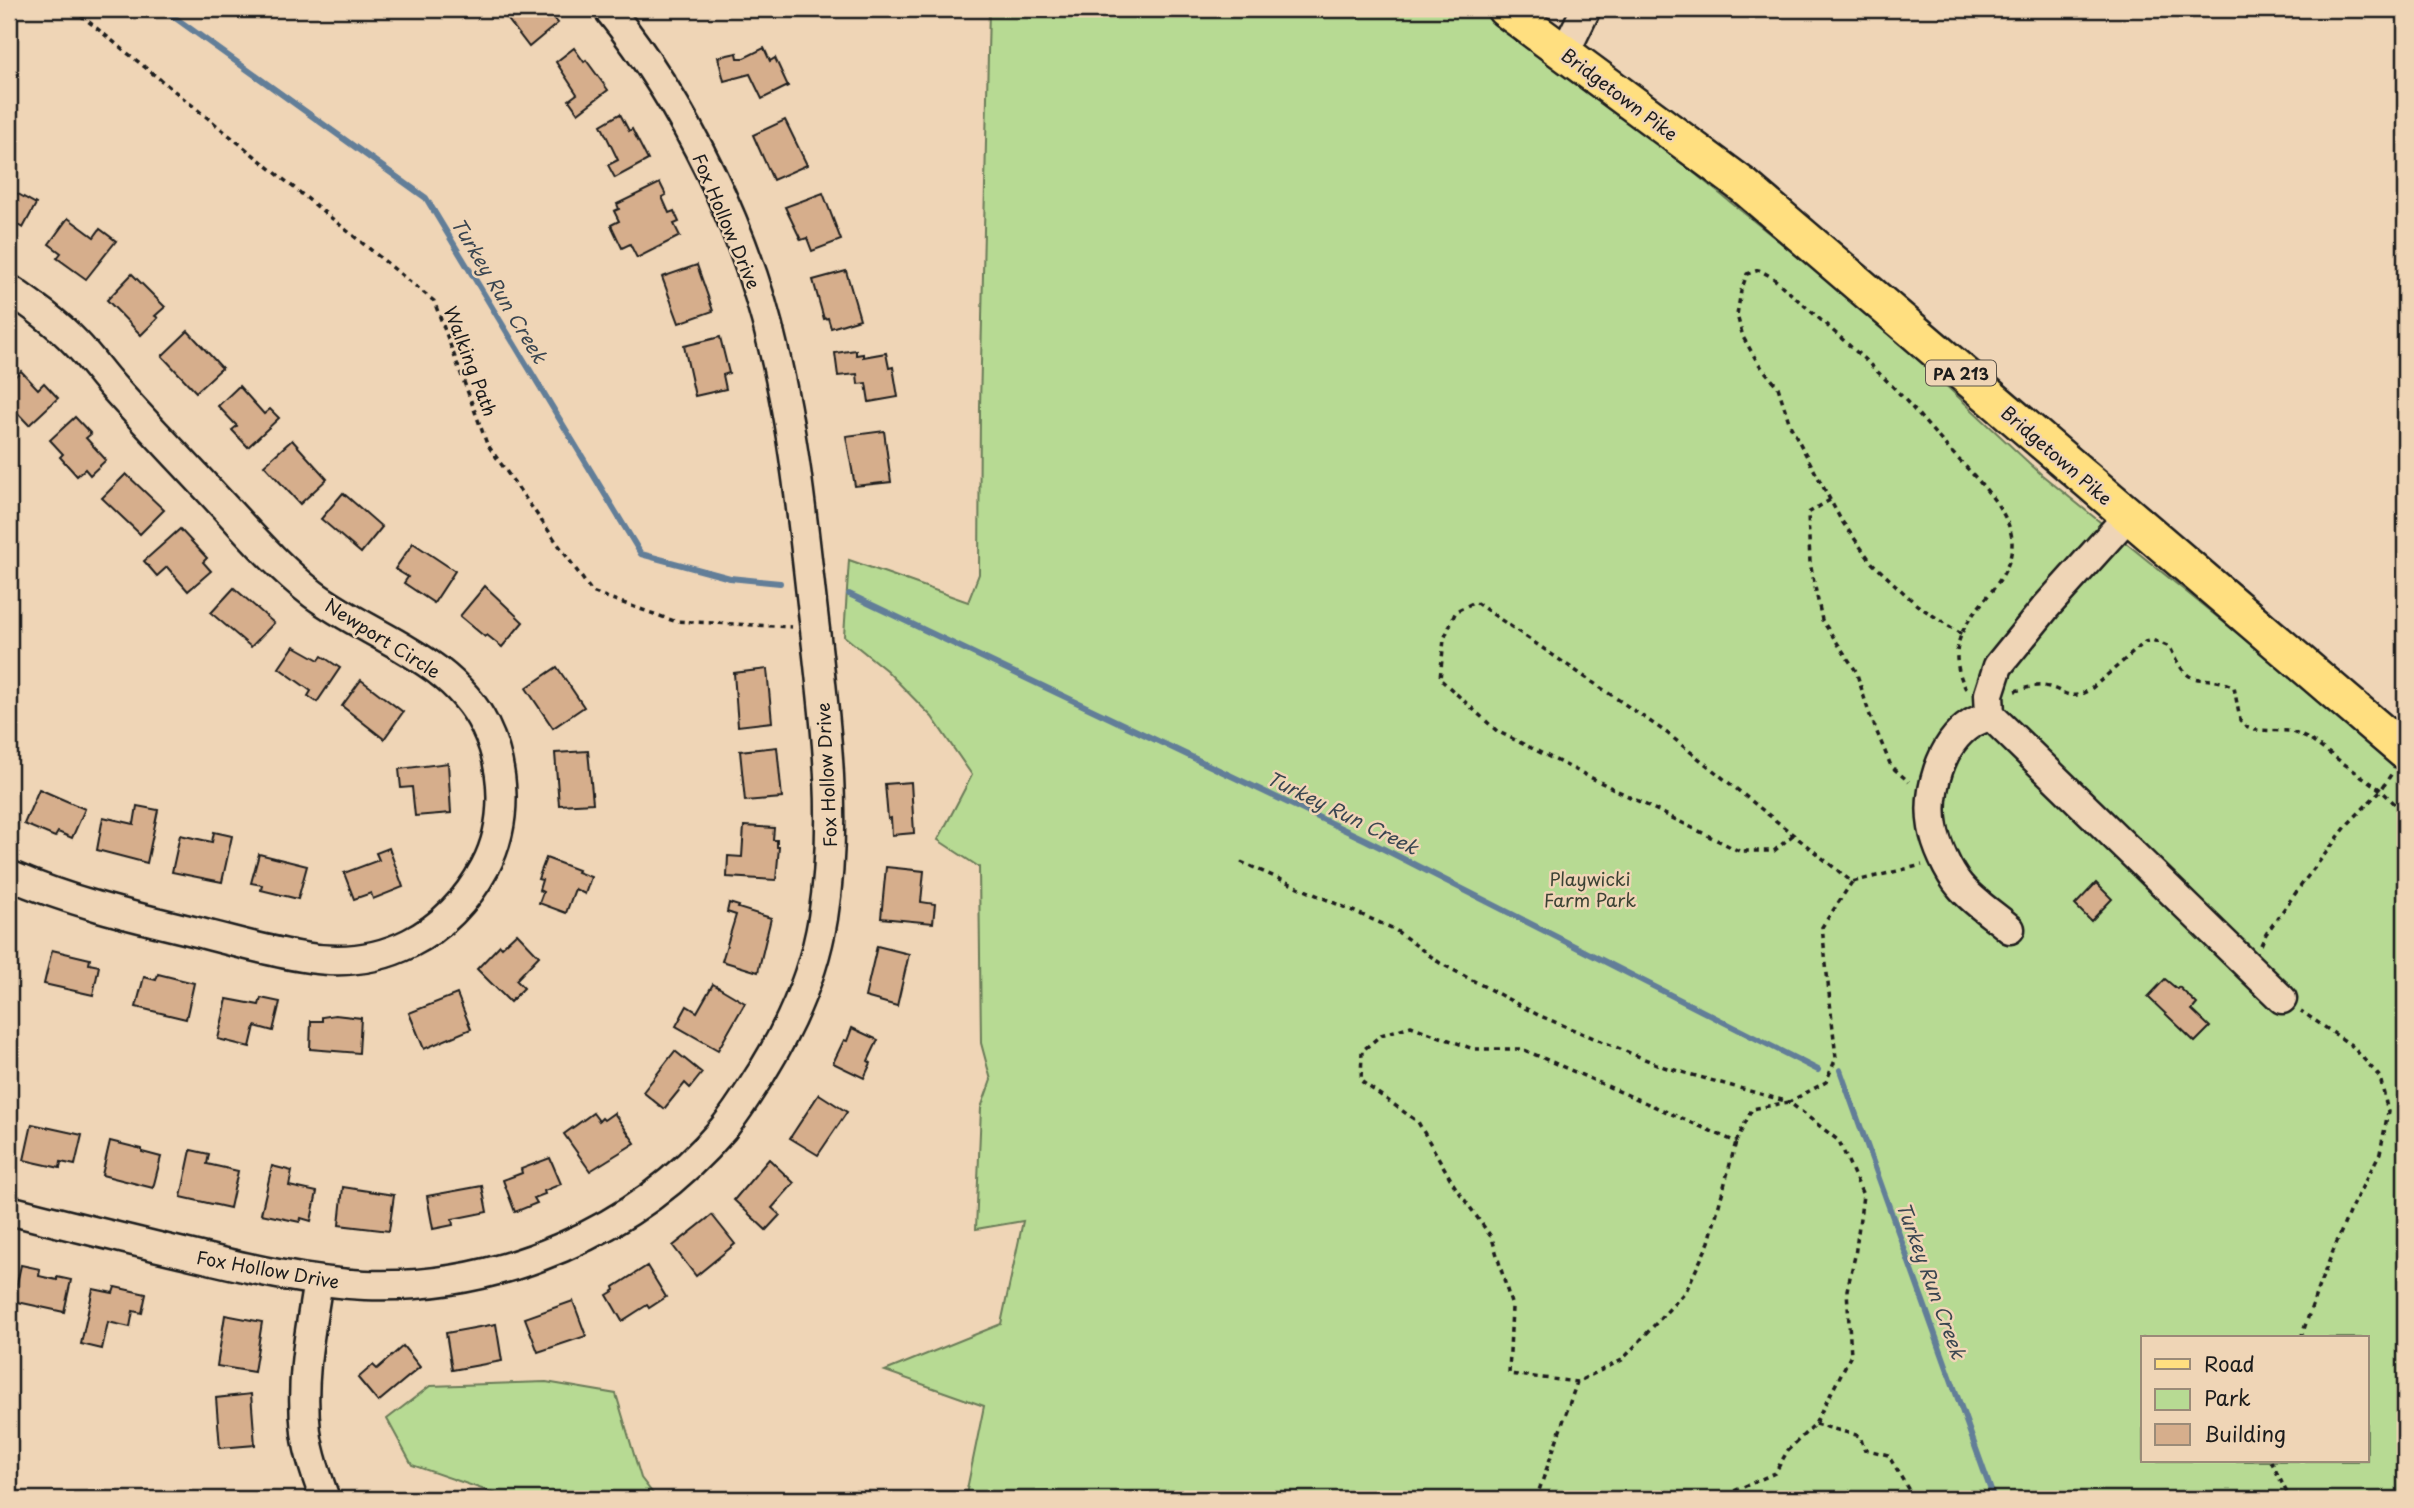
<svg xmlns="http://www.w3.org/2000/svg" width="2414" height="1508" viewBox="0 0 2414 1508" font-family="'Playpen Sans',sans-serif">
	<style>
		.green { fill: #b7da93; stroke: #6a7b58; stroke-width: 2; fill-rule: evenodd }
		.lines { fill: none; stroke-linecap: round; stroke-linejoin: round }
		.stream { stroke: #627e98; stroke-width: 6 }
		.building { fill: #d6ae8c; stroke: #1c1c1c; stroke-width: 2 }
		.minor-casing { stroke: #1c1c1c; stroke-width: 33 }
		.major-casing { stroke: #1c1c1c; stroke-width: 40 }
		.path { stroke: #1c1c1c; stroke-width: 3.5; stroke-dasharray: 5 5; stroke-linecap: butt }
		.minor { stroke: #efd5b6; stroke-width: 28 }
		.major { stroke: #ffdf80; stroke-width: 35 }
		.labels { text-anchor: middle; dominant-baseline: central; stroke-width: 5; stroke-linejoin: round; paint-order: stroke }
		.shield { fill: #efd5b6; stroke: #5b544a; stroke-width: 2 }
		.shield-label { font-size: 16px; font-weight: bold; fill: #1c1c1c }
		.street-label { font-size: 18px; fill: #1c1c1c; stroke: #efd5b6 }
		.park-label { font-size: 18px; fill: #3b4234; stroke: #efd5b6 }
		.water-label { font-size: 19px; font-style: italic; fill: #394550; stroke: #efd5b6 }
	</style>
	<rect width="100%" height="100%" fill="#efd5b6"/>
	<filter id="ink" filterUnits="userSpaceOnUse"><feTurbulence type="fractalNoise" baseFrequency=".0143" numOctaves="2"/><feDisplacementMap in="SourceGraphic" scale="14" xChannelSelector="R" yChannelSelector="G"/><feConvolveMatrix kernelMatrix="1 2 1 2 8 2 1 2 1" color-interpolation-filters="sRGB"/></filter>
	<g filter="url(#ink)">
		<!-- green -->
		<g class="green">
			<path d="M989 9H1480L1576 78 1867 312 2042 475 2405 769V1499H965L984 1406 885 1371 1001 1324 1023 1221 976 1229 981 1108 991 1080 981 1043 979 867 938 840 972 775 932 717 886 670 844 636 849 560 968 602 979 574 980 407ZM2143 1338H2367V1461H2143Z"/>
			<polygon points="546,1382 616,1394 641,1478 657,1499 511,1499 412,1465 387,1419 430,1386"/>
		</g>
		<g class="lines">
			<!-- stream -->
			<g class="stream">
				<polyline points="163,9 426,198 641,554 730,578 780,583"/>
				<polyline points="849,594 1366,840 1818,1070"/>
				<polyline points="1840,1070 1994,1499"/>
			</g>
		</g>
		<!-- building -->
		<g class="building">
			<polygon points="500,9 546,9 558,23 529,47"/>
			<polygon points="574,48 584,62 586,60 608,90 578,113 569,100 577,94 556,62"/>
			<polygon points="764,48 770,61 775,58 788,86 762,99 750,74 724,81 718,57 737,53 738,58 744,58"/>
			<polygon points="620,114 629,131 632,129 648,160 615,178 608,165 618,160 601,125"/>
			<polygon points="785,120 807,165 773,180 753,135"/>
			<polygon points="660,183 666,195 662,197 669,213 674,211 679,222 674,224 680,236 637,258 630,244 622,248 611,225 619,221 614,211 619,209 617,204"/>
			<polygon points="9,189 36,204 23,228 9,220"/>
			<polygon points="823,193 841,240 812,251 807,238 801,240 785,207"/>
			<polygon points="68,218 94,237 100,229 116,241 86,279 57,258 61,253 49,244"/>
			<polygon points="697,265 713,311 679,323 662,277"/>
			<polygon points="846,271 860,319 831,328 828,318 824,319 813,280"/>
			<polygon points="132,274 165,307 155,316 158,318 141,335 107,300"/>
			<polygon points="188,331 222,368 196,392 162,356"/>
			<polygon points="720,337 729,373 723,375 726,389 695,396 684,346"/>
			<polygon points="856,350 856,355 863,354 863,357 886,353 889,368 893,367 898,397 869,402 866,383 858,384 857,374 838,376 835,353"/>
			<polygon points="21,371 38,389 44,383 58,398 29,425 9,404 9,382"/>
			<polygon points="239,386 264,414 270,409 279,418 248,447 232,430 237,426 218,406"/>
			<polygon points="75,417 91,434 86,438 106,460 90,475 85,469 77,476 60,457 63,454 50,440"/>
			<polygon points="884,431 891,482 855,486 846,436"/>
			<polygon points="292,440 327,479 300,504 264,465"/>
			<polygon points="126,474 164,510 140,534 102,498"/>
			<polygon points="343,493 382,527 361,553 321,519"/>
			<polygon points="180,529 207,558 203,562 211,571 188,591 167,567 157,576 144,561"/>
			<polygon points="413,543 455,571 434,603 404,583 408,577 395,569"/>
			<polygon points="485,586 523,622 502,647 487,635 485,637 460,616"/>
			<polygon points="234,588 274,623 251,647 211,613"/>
			<polygon points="294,646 319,660 322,656 340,668 317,702 308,696 311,691 279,668"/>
			<polygon points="557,667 584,707 553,728 526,688"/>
			<polygon points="767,669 772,722 738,726 734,673"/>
			<polygon points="361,680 403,712 384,739 342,706"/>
			<polygon points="777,747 782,798 745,801 740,751"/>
			<polygon points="588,751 593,803 559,805 555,753"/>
			<polygon points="448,763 451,813 415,816 412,787 401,788 399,769"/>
			<polygon points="911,782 914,833 892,835 891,818 888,819 885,784"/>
			<polygon points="39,789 85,809 72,838 58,832 55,837 24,824"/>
			<polygon points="137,806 158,810 147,863 97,850 103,817 134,824"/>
			<polygon points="744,826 774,828 773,840 777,840 777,847 779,847 776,880 727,877 728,856 742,857"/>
			<polygon points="214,832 232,836 222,882 172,872 180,835 212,842"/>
			<polygon points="389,848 403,887 373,899 371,893 354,899 344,873 379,860 376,853"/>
			<polygon points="259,854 307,866 298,899 261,890 262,885 251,883"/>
			<polygon points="546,858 578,870 577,872 591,877 585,894 575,889 566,913 539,903 543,892 539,890 542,880 538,879"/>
			<polygon points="886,867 924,871 921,902 935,904 933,923 881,918"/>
			<polygon points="2096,883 2112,899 2091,921 2075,905"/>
			<polygon points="729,903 739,906 738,908 771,918 758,972 722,961 736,915 727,912"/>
			<polygon points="517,933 539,956 516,980 524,988 510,1002 477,969 500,945 502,947"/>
			<polygon points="877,946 909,954 897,1006 865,997"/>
			<polygon points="52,950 90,959 89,964 99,966 93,995 44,984"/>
			<polygon points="158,974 194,983 186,1019 136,1007 144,977 156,980"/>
			<polygon points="2165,979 2177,989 2179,987 2197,1004 2192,1010 2210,1027 2195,1042 2148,997"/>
			<polygon points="713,984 745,1003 718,1050 676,1026 687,1006 697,1012"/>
			<polygon points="457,994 471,1029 424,1049 409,1013"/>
			<polygon points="261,998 280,1002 273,1031 255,1026 250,1047 218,1039 227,999 259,1005"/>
			<polygon points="335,1015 361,1018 359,1053 310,1049 311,1021 322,1021 322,1017"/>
			<polygon points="852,1028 878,1040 868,1061 871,1063 864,1078 833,1063 844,1040 847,1041"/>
			<polygon points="675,1051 702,1073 690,1088 685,1083 664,1109 643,1092"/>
			<polygon points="819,1094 847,1112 818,1155 790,1138"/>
			<polygon points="593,1113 599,1121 602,1118 604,1120 614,1113 635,1143 590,1171 564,1134"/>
			<polygon points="32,1124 82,1135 75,1165 61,1162 60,1168 24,1160"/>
			<polygon points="110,1141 142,1149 142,1152 161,1157 153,1188 102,1175"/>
			<polygon points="191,1150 209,1154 207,1164 238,1171 230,1208 181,1197"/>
			<polygon points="550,1158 561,1184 544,1191 545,1194 534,1198 537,1203 515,1212 503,1180 522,1173 521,1169"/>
			<polygon points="769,1159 794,1183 772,1208 780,1215 766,1230 734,1200"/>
			<polygon points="272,1166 292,1171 289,1186 317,1192 311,1221 301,1218 300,1222 261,1214"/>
			<polygon points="482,1186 487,1212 452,1219 453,1225 433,1229 427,1196"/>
			<polygon points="343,1187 394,1195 389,1231 339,1225"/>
			<polygon points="712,1215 735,1244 696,1276 673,1246"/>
			<polygon points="21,1265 40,1269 39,1276 57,1280 57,1277 71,1280 64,1312 13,1301"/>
			<polygon points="647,1266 666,1297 649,1308 647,1305 622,1321 607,1295 615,1290 614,1287"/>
			<polygon points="115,1287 146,1294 142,1313 133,1311 130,1327 108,1322 102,1349 81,1344 93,1289 113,1293"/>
			<polygon points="573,1301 586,1336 538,1352 525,1318"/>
			<polygon points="225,1315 262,1322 254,1372 217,1366"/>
			<polygon points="496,1324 502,1361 452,1370 446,1333"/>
			<polygon points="403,1346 420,1367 378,1402 358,1378 373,1365 377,1369"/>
			<polygon points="251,1394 255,1445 220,1448 216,1398"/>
		</g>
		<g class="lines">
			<defs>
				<g id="minor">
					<polyline points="1565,52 1586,9"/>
					<path d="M9 289C32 305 56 322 76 343 90 357 101 374 115 389 149 427 184 463 219 501 249 533 278 567 313 594 370 637 451 657 485 726 506 769 508 823 485 867 448 936 382 971 303 957 266 951 229 940 193 931 130 916 68 901 9 875"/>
					<polyline points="2128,516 2046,607 1998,666 1989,694 1990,715 2282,999"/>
					<path d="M1990 715C1984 718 1976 721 1971 724 1940 744 1927 793 1933 827 1936 845 1948 872 1960 886 1973 902 1994 915 2010 929"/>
					<path d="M9 1210C63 1224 117 1237 171 1250 235 1265 299 1282 365 1285 499 1290 636 1232 723 1129 738 1111 749 1092 762 1072 791 1025 814 974 823 918 840 811 823 702 811 595 802 513 793 431 774 351 747 232 685 104 608 9"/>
					<path d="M318 1281C310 1331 300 1381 306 1432 309 1455 317 1477 325 1499"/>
				</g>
				<polyline id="major" points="1505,9 1744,186 2405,752"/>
			</defs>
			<!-- minor casing -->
			<use href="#minor" class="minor-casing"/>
			<!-- major casing -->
			<use href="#major" class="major-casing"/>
			<!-- path -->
			<g class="path">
				<polyline points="73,9 434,301 487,444 592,592 674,621 792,627"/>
				<polyline points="1830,500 1808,513 1810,563 1822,620 1856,671 1869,713 1891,766 1909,782"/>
				<path d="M1961 634 1917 605 1872 563 1841 520 1790 425 1778 387 1758 363 1743 337 1737 315 1741 291 1747 274 1759 270 1772 277C1809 310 1847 342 1883 377 1906 399 1926 424 1947 447 1968 470 2012 510 2012 542 2013 599 1930 619 1966 689"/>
				<path d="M2015 691C2023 689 2034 685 2043 686 2065 688 2066 704 2091 689L2145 642 2152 640 2170 647C2192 696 2197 669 2234 687L2240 720 2246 727 2254 730 2290 731 2309 739 2381 790 2405 814"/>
				<polyline points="1793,835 1774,851 1739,851 1497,731 1440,679 1444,639 1456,611 1475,602 1667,733 1852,882 1922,865"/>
				<polyline points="1241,862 1394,929 1440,963 1538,1015 1664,1067 1789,1102 1826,1082 1836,1058 1822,927 1852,882"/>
				<polyline points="2261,945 2266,934 2305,880 2349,823 2381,790 2392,773"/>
				<polyline points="2301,1338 2318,1288 2350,1210 2380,1153 2388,1112 2380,1077 2351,1045 2301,1011"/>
				<polyline points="1815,1424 1860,1436 1864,1449 1888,1455 1914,1499"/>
				<polyline points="2271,1461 2290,1499"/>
				<polyline points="1536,1499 1577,1382"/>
				<polyline points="1716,1499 1775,1473 1788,1450 1815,1424 1851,1355 1847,1290 1855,1256 1863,1195 1839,1141 1789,1102 1752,1109 1736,1142 1522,1049 1473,1049 1411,1026 1381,1035 1362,1051 1361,1081 1418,1122 1454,1185 1492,1238 1512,1307 1509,1374 1577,1382 1622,1360 1686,1291 1709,1242 1736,1142"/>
			</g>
			<!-- minor -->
			<use href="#minor" class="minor"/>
			<!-- major -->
			<use href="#major" class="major"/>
		</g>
	</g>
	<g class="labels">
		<!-- shield labels -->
		<rect class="shield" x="1926" y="360.5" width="70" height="25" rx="5"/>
		<g class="shield-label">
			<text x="1961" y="373">PA 213</text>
		</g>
		<!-- street labels -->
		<g class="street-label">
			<text transform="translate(1620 94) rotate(37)">Bridgetown Pike</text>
			<text transform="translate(727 221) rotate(67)">Fox Hollow Drive</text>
			<text transform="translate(471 361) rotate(69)">Walking Path</text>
			<text transform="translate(2057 455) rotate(41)">Bridgetown Pike</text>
			<text transform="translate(383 638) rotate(32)">Newport Circle</text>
			<text transform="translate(826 775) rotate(-93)">Fox Hollow Drive</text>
			<text transform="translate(268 1269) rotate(10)">Fox Hollow Drive</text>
		</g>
		<!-- park labels -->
		<g class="park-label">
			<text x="1590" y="878">Playwicki<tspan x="1590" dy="21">Farm Park</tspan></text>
		</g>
		<!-- water labels -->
		<g class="water-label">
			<text transform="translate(500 290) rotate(59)">Turkey Run Creek</text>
			<text transform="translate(1343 812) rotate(26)">Turkey Run Creek</text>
			<text transform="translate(1932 1280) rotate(70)">Turkey Run Creek</text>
		</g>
	</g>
	<!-- margin -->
	<rect width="2414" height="1508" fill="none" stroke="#efd5b6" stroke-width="35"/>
	<rect x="18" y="18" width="2379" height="1473" fill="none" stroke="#1c1c1c" stroke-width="2.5" filter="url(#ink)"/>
	<!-- legend -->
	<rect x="2141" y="1336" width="228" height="126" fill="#efd5b6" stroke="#9b8b78" stroke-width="2"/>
	<rect x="2155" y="1359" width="35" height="10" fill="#ffdf80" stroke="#9b8b78" stroke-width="2"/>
	<text x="2204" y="1372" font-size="21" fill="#1c1c1c">Road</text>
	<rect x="2155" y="1389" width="35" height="21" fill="#b7da93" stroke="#9b8b78" stroke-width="2"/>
	<text x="2204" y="1406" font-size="21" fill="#1c1c1c">Park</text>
	<rect x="2155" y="1424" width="35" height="21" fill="#d6ae8c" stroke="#9b8b78" stroke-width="2"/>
	<text x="2204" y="1442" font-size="21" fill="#1c1c1c">Building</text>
</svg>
